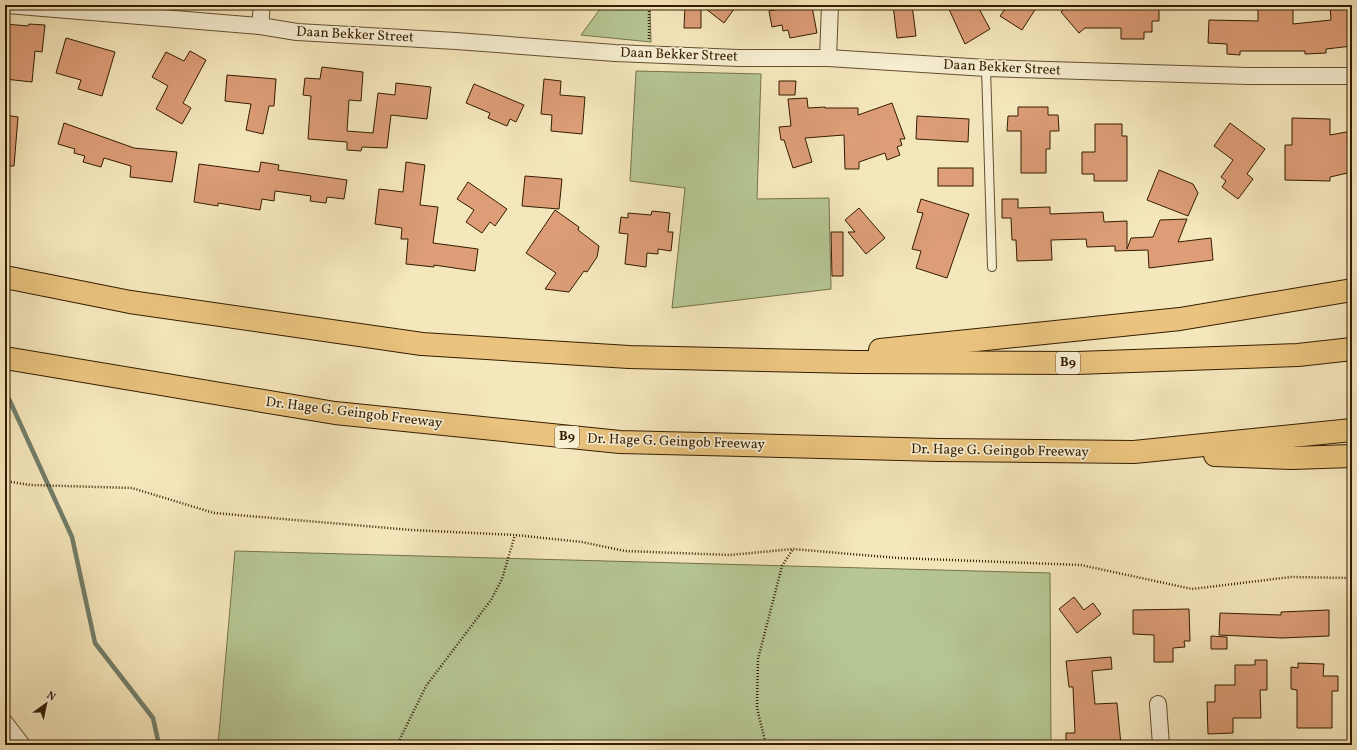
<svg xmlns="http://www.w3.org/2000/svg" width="1357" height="750" viewBox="0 0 1357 750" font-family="Vollkorn,serif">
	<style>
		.green { fill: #b6c794; stroke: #75724a }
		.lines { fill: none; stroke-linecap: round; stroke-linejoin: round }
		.stream { stroke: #727e6a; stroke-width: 4.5 }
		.building { fill: #dc9d77; stroke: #341c00 }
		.service-casing { stroke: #644f2f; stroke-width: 10 }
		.minor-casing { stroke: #644f2f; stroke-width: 18 }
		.motorway-casing { stroke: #341c00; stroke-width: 24 }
		.path { stroke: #341c00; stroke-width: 2.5; stroke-dasharray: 1 2; stroke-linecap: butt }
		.service { stroke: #f8efd3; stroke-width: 8 }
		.minor { stroke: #f8efd3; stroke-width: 16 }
		.motorway { stroke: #eac47e; stroke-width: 22 }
		.labels { text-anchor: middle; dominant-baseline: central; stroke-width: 3.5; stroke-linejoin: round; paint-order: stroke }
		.shield { fill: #f8efd3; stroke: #6f5b3f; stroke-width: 1 }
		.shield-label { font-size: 13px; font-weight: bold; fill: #341c00 }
		.street-label { font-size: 14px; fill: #341c00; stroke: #f8efd3 }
	</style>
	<rect width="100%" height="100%" fill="#f5e7bc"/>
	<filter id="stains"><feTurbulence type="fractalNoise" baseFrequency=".005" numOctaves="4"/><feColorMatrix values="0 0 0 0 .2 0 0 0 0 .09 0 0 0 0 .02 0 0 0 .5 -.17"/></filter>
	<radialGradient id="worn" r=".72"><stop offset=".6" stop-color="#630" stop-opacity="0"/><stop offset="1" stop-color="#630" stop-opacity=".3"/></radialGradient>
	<!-- green -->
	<g class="green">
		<polygon points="603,5 650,5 651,42 581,35"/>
		<polygon points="636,71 761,74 757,199 829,198 831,289 672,308 685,188 630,181"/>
		<polygon points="235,551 1050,573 1051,745 218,745"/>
	</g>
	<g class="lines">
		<!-- stream -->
		<polyline class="stream" points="9,399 72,537 95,643 153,718 159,745"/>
	</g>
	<!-- building -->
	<g class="building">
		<polygon points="685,5 737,5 724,23 701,5 701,28 684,28"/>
		<polygon points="778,5 799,5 799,9 812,7 817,33 790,38 788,30 783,31 782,25 772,27 769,11 779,9"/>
		<polygon points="893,5 912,5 916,36 897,38"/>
		<polygon points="947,5 977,5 990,29 965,44"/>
		<polygon points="1008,5 1038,5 1022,30 1000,16"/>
		<polygon points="1069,5 1159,5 1159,21 1152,21 1152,32 1144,32 1144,39 1121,39 1121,28 1085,28 1079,33 1061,12"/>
		<polygon points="1258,5 1293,5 1293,24 1331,20 1330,5 1352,5 1352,46 1326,49 1326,53 1305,54 1305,51 1240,51 1240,55 1227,54 1227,44 1208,43 1209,20 1258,21"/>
		<polygon points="5,24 28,26 29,24 45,25 42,52 35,51 32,82 5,79"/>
		<polygon points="66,38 115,52 102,96 78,89 81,80 56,73"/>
		<polygon points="190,51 206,60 183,103 191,108 182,124 156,109 168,86 152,77 166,52 184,61"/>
		<polygon points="322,67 363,72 361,101 349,100 347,131 373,133 378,93 395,95 396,83 431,87 427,119 391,115 387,148 362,147 361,151 347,150 347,142 308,139 311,96 303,95 305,78 320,79"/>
		<polygon points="227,75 276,79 274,106 269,106 263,134 246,130 251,104 225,101"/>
		<polygon points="544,79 561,81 560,95 585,97 582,134 551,131 552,115 541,114"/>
		<polygon points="779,81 796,81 795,95 779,95"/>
		<polygon points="474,84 524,105 516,122 510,119 507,126 488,118 490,113 466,103"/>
		<polygon points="807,98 808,108 825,107 825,108 858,108 858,115 892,103 905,139 900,139 902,145 897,147 900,155 887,160 885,153 859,162 859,169 845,169 844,135 805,138 812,162 793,168 784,140 781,140 779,127 791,126 788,99"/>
		<polygon points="1018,107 1048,107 1048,115 1058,115 1059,131 1050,131 1050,149 1046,149 1046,173 1021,173 1021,131 1007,131 1008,116 1018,116"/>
		<polygon points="5,115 18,117 14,166 5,166"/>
		<polygon points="917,116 969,119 968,142 916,139"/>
		<polygon points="1292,118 1330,119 1330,135 1352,131 1352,172 1330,177 1330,181 1285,180 1285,145 1292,145"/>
		<polygon points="64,123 134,148 177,152 172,182 130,177 131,166 104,158 101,167 83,162 85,156 74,153 75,149 58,144"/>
		<polygon points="1230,123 1265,149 1247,174 1253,179 1238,199 1222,187 1226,181 1221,177 1233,160 1214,146"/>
		<polygon points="1095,124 1122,124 1122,136 1127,136 1127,181 1094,181 1094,174 1082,174 1082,152 1095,152"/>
		<polygon points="261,162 279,165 278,170 347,180 344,199 327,197 326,203 310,201 311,196 275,191 274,201 262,199 260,210 218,203 218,206 194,202 199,164 259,172"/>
		<polygon points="406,162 425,165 420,205 438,207 433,243 478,249 475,271 434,265 434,267 406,264 408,239 401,239 402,228 375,224 379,189 403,192"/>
		<rect x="938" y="168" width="35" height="18"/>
		<polygon points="1159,170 1193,184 1198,193 1188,216 1147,200"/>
		<polygon points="525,176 562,179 559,209 522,206"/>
		<polygon points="468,182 507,209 495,226 490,222 482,233 466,222 474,210 457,199"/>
		<polygon points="921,199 969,214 947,278 916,268 921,251 912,249 923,213 917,212"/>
		<polygon points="1002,199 1018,199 1018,208 1050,207 1050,214 1103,212 1104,222 1127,221 1127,249 1131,238 1153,237 1160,220 1187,219 1178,242 1211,238 1213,260 1149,268 1148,250 1115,251 1115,246 1087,247 1086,239 1051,240 1052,260 1017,261 1016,240 1012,240 1011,218 1002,218"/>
		<polygon points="859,208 885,238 866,254 848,232 855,232 845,220"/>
		<polygon points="555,210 579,227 578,230 599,246 597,257 587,272 584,271 569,292 545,289 556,273 526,253"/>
		<polygon points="652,211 670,213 668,232 673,232 671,251 658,249 658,254 647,253 646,267 625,264 628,234 619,233 621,217 628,218 628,213 651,215"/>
		<polygon points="831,232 843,232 843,276 832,276"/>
		<polygon points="1074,597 1084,610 1093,603 1101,614 1077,633 1059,609"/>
		<polygon points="1189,609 1190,641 1184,641 1185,647 1173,648 1173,662 1154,662 1154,635 1133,634 1133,610"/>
		<polygon points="1329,610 1329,636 1282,638 1219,635 1220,613 1281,615 1281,612"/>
		<polygon points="1211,636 1227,637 1227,649 1211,649"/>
		<polygon points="1111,657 1112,669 1092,671 1095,704 1117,703 1121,745 1066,745 1066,733 1075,733 1073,687 1069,687 1066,661"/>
		<polygon points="1255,660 1267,660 1267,690 1260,690 1261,718 1233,718 1233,733 1208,734 1207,702 1215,702 1215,685 1235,685 1235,665 1255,665"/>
		<polygon points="1298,663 1324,664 1323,676 1338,676 1338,691 1332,691 1332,728 1297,728 1297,690 1291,689 1291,667 1298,668"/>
	</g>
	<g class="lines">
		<defs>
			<polyline id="service" points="986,68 992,267"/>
			<g id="minor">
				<polyline points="7,5 260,26 297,32 456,41 615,53 738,58 828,58 986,68 1248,76 1352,76"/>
				<polyline points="260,26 262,5"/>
				<polyline points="828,58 830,5"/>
				<polyline points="1158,704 1161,745"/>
				<polyline points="5,723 22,745"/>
			</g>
			<g id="motorway">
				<polyline points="5,277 130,302 422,344 629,357 856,362 1077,363 1298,355 1352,349"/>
				<polyline points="880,350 1180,319 1352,290"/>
				<polyline points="5,358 335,413 620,442 939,450 1134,452 1352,430"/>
				<polyline points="1215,455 1292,458 1352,456"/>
			</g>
		</defs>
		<!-- service casing -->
		<use href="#service" class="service-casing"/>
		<!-- minor casing -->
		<use href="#minor" class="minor-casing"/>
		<!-- motorway casing -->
		<use href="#motorway" class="motorway-casing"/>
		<!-- path -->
		<g class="path">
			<polyline points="649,5 649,40"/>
			<polyline points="5,481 30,485 132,488 214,513 412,530 515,535 582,542 625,551 730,555 793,549 898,558 1081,565 1192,589 1291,577 1352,578"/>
			<polyline points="397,745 426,686 491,600 502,579 515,535"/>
			<polyline points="766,745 757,708 758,659 782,566 793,549"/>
		</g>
		<!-- service -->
		<use href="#service" class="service"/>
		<!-- minor -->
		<use href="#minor" class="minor"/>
		<!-- motorway -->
		<use href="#motorway" class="motorway"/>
	</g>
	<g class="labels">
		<!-- shield labels -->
		<g class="shield">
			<rect x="1056" y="352" width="24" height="22" rx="3"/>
			<rect x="555" y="426" width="24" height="22" rx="3"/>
		</g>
		<g class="shield-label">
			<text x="1068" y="363">B9</text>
			<text x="567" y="437">B9</text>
		</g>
		<!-- street labels -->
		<g class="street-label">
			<text transform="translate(355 35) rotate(3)">Daan Bekker Street</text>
			<text transform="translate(679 55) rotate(2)">Daan Bekker Street</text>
			<text transform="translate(1002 68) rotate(3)">Daan Bekker Street</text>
			<text transform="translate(354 413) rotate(7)">Dr. Hage G. Geingob Freeway</text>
			<text transform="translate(676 442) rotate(2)">Dr. Hage G. Geingob Freeway</text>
			<text transform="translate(1000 451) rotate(1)">Dr. Hage G. Geingob Freeway</text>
		</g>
	</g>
	<!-- margin -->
	<rect width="1357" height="750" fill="none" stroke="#f5e7bc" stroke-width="20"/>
	<rect x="6" y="6" width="1345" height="738" fill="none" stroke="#341c00" stroke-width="2"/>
	<rect x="10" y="10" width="1337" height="730" fill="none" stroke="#341c00"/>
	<!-- north arrow -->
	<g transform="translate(46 704) rotate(33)" stroke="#f8efd3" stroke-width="3" paint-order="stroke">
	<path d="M0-3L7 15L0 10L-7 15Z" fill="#341c00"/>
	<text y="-6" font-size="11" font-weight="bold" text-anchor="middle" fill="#341c00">N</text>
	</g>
	<rect width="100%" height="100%" filter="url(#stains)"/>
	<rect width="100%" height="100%" fill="url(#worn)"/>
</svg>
